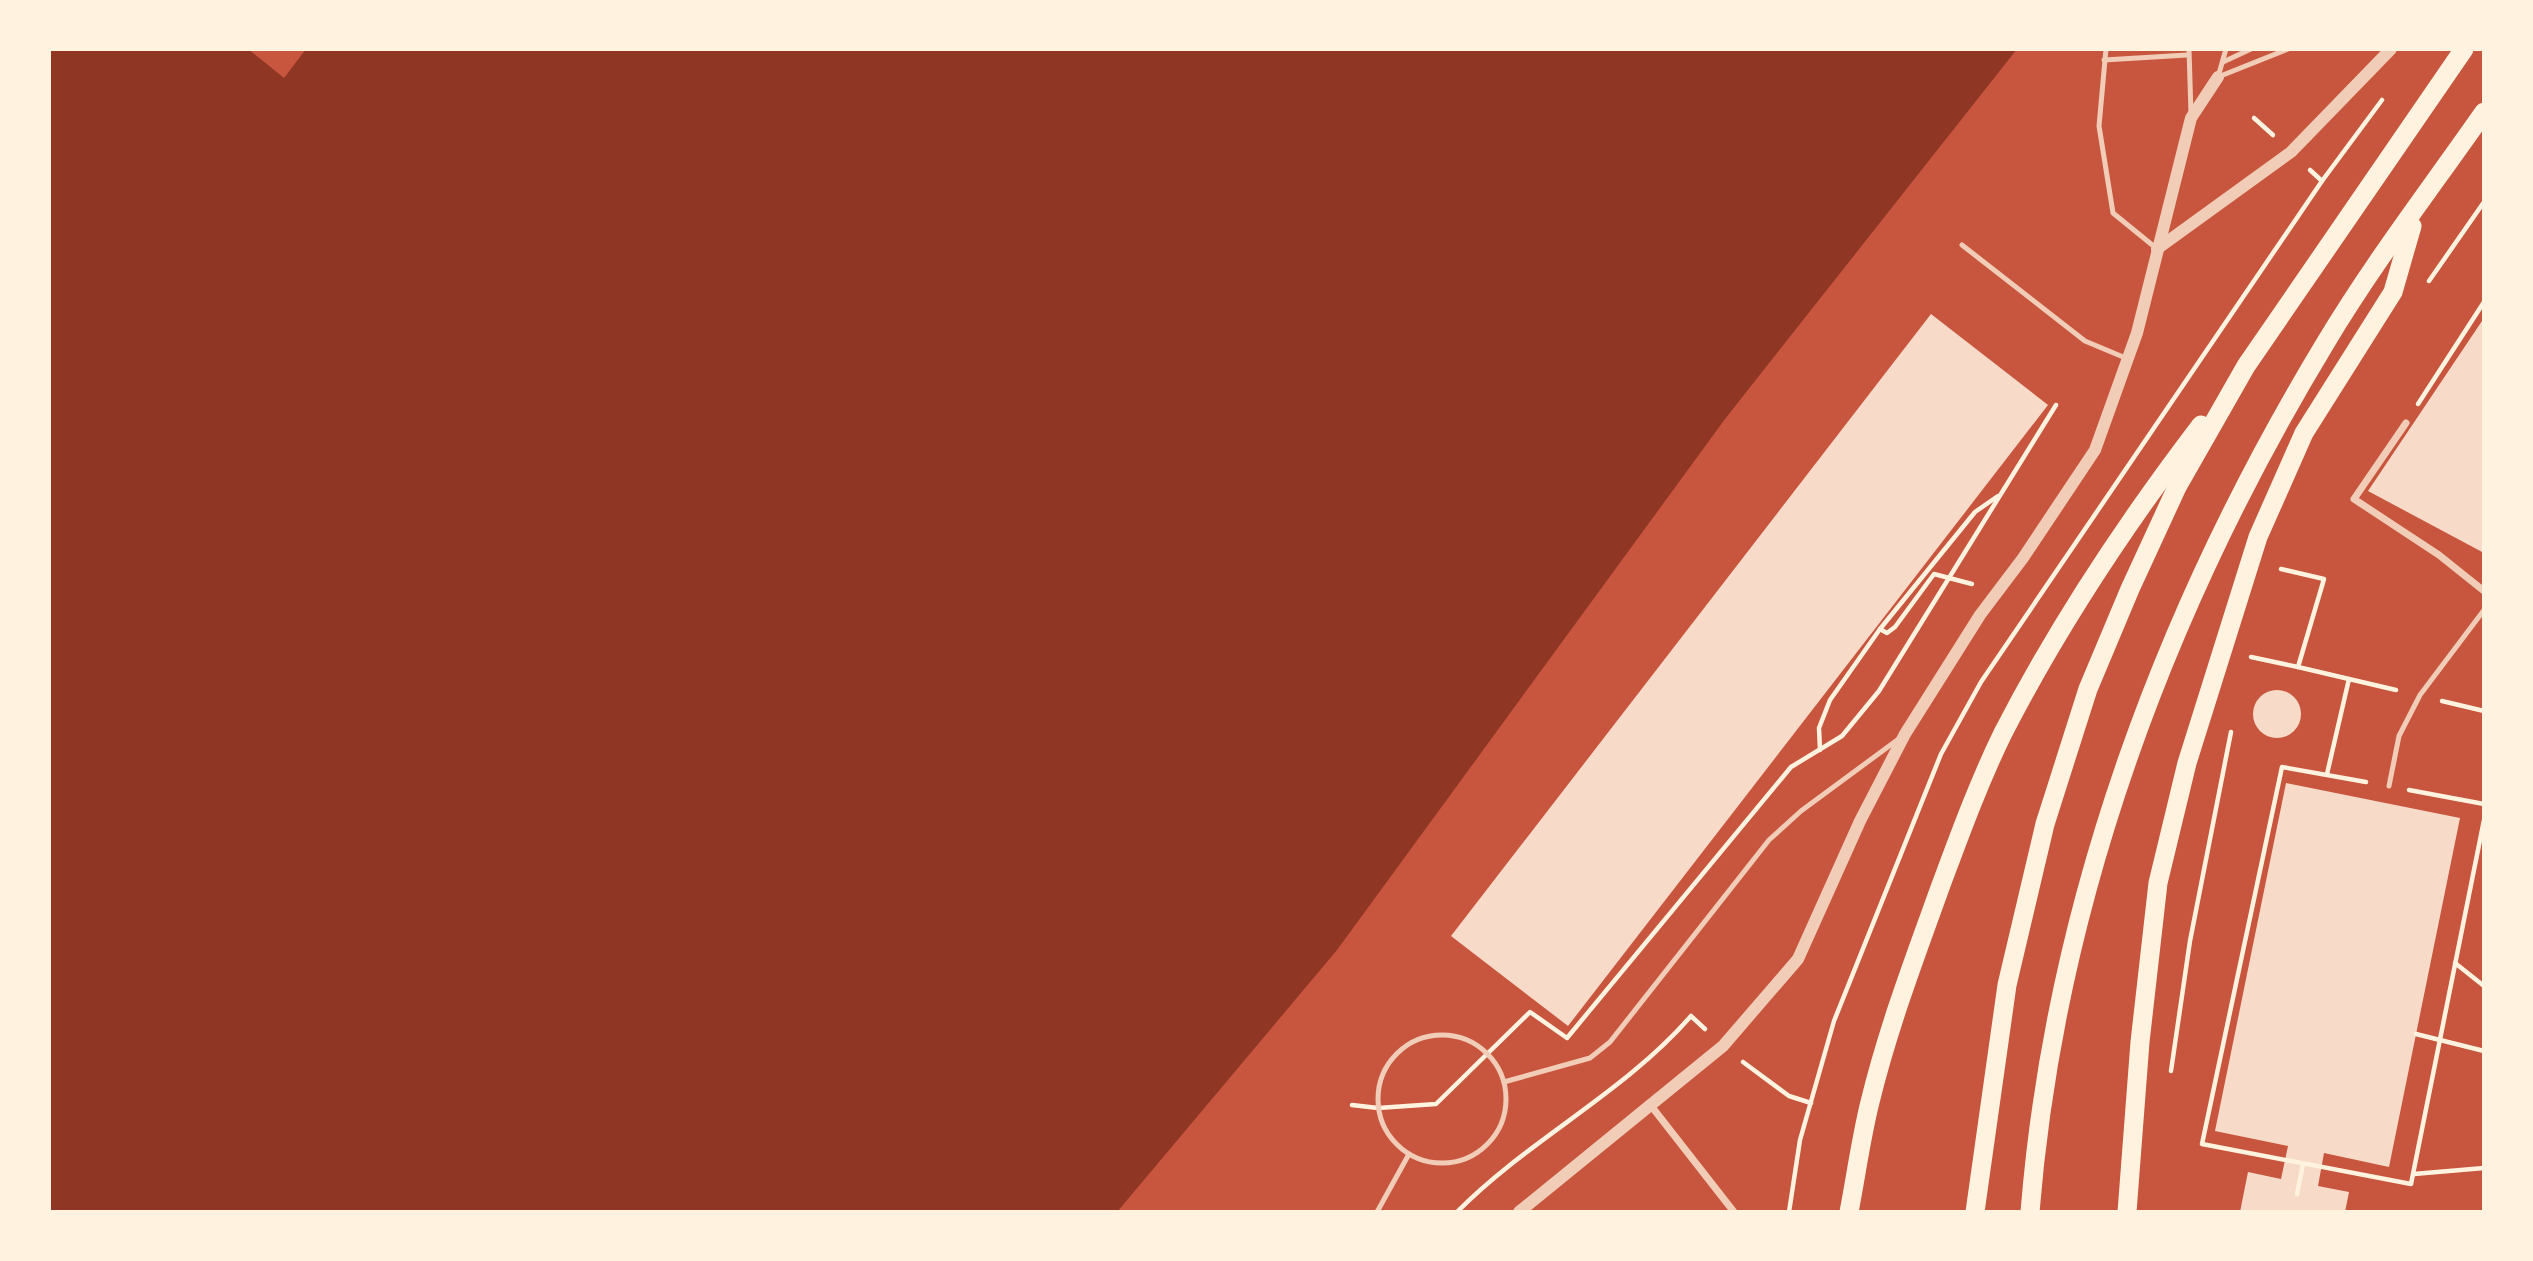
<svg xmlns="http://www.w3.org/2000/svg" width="2533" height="1261" viewBox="0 0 2533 1261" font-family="'Source Serif 4',serif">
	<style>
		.water { fill: #8f3625 }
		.pier { fill: #c8553d }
		.building { fill: #f7dbc8 }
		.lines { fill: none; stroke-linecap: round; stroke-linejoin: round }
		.path { stroke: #fff3e0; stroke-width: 4.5 }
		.service { stroke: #f1ccb7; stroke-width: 5 }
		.minor { stroke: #f1ccb7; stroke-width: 7 }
		.tertiary { stroke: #f1ccb7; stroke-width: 12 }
		.trunk { stroke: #fff3e0; stroke-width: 19 }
	</style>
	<rect width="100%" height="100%" fill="#c8553d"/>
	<!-- water -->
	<polygon class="water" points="49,49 2017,49 1725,419 1337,950 1117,1212 49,1212"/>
	<!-- pier -->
	<polygon class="pier" points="248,49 306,49 284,78"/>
	<!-- building -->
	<g class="building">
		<polygon points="1931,314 2048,405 1568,1026 1451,936"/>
		<polygon points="2484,318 2484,553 2368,491"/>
		<circle cx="2277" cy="714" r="24"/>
		<polygon points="2286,783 2460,818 2389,1167 2324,1153 2318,1186 2349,1192 2345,1212 2240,1212 2248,1172 2281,1179 2288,1146 2215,1131"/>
	</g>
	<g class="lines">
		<!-- path -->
		<g class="path">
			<polyline points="2254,118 2273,135"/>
			<polyline points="2310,170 2322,181"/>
			<polyline points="2429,281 2484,202"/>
			<polyline points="2418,404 2484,302"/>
			<polyline points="2281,569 2324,579 2298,667 2349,679"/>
			<polyline points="1880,629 1887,633 1895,627 1934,574 1972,584"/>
			<polyline points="2251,657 2298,667"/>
			<polyline points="2442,701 2484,711"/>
			<polyline points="1820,750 1819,728 1830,700 1880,629 1975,512 1998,496"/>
			<polyline points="2327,774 2349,679 2396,690"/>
			<polyline points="2366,782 2282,767 2202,1144 2411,1184 2484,820"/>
			<polyline points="2409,790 2484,804"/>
			<polyline points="2455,963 2484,986"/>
			<polyline points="2416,1034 2484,1051"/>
			<polyline points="1743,1062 1789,1096 1811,1103"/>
			<polyline points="2171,1071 2190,941 2231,732"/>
			<polyline points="1352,1105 1378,1108 1436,1104 1530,1012 1567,1038 1791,767 1842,736 1879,691 2056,405"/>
			<polyline points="2414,1174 2484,1168"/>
			<polyline points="2297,1194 2303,1164"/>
			<path d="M1457 1212C1529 1139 1623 1094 1691 1016L1705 1029"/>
			<polyline points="1789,1212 1800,1140 1834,1021 1941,754 1981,682 2322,181 2382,100"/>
		</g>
		<!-- service -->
		<g class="service">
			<polyline points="2106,49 2099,126 2113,213 2156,248"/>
			<polyline points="2189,49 2191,114"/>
			<polyline points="2104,60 2187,55"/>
			<polyline points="2223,62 2251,49"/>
			<polyline points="2218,77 2288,49"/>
			<polyline points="2218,77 2226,49"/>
			<polyline points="1962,245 2085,341 2128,359"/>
			<polyline points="2389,786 2399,736 2420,695 2484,610"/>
			<circle cx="1442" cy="1099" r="64"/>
			<polyline points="1504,1082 1590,1058 1610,1042 1769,840 1801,811 1900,738"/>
			<polyline points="1377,1212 1409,1154"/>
		</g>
		<!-- minor -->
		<g class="minor">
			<polyline points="2406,423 2354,499 2439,555 2484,591"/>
			<polyline points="1652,1107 1734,1212"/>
		</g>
		<!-- tertiary -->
		<g class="tertiary">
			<polyline points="2157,249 2291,152 2391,49"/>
			<polyline points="1519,1212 1723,1046 1798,959 1860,821 1905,734 1980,615 2023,558 2095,450 2137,333 2191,118 2218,77"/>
		</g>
		<!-- trunk -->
		<g class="trunk">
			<path d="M1849 1212C1856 1176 1861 1138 1870 1102 1888 1028 1915 957 1941 885 1960 834 1979 782 2003 733 2059 624 2127 522 2201 425"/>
			<polyline points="1975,1212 2007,985 2045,824 2088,689 2130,589 2177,487 2246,366 2464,49"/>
			<path d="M2030 1212C2055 902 2166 606 2326 342 2374 262 2431 188 2484 112"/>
			<polyline points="2127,1212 2140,1042 2158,883 2187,763 2258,537 2304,433 2393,292 2412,226"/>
		</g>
	</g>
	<!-- border -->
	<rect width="2533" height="1261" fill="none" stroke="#fff3e0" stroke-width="102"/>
</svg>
